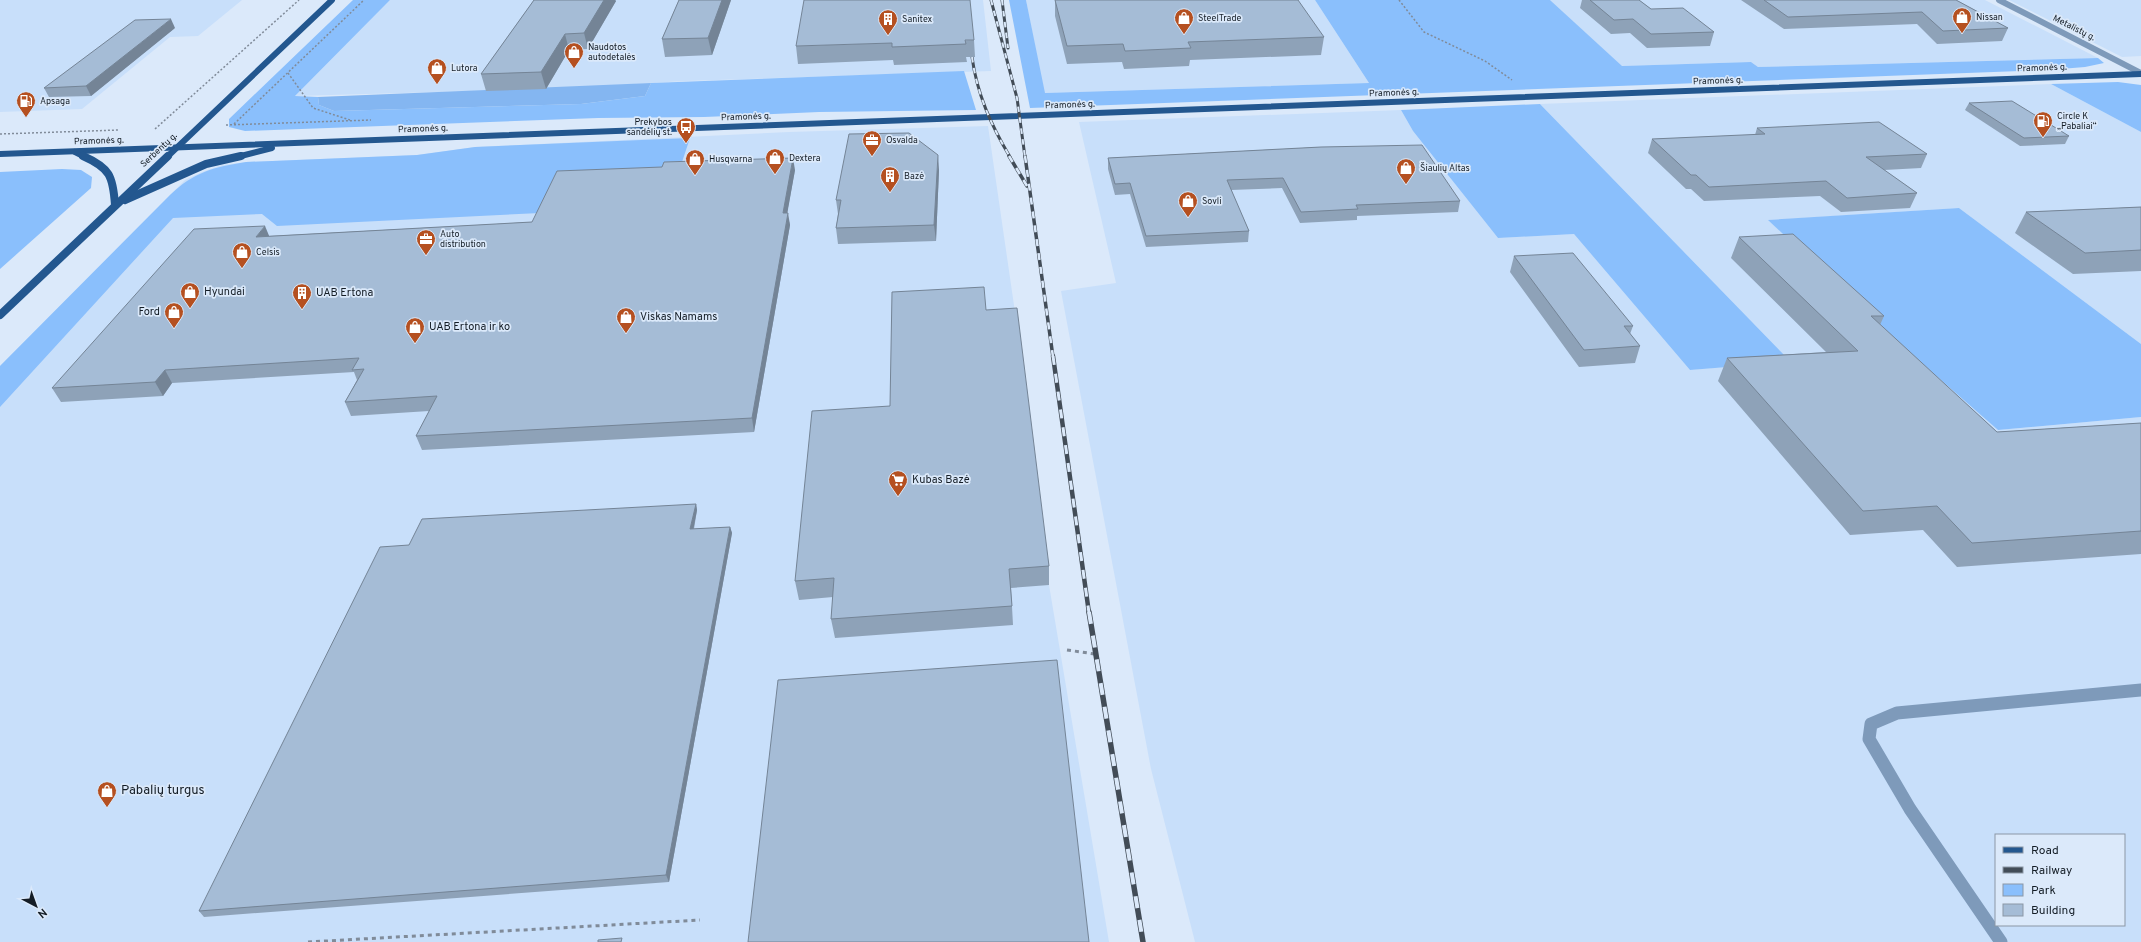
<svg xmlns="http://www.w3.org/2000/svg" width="2141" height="942" viewBox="0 0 2141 942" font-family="Overpass,sans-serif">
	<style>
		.built { fill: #c8dffa; fill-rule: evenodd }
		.green { fill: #8abffc }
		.forest { fill: #84b6f1 }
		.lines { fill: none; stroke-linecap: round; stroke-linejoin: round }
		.path-far1 { stroke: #808b99; stroke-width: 1.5; stroke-dasharray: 2 2; stroke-linecap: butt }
		.path { stroke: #808b99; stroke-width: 3; stroke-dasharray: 4 4; stroke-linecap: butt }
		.minor-far1 { stroke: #7e9aba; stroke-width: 6 }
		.minor { stroke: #7e9aba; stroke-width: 13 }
		.major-far1 { stroke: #23578f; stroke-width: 6 }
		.major { stroke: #23578f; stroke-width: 8 }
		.rail-far3-casing { stroke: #424c57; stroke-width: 3 }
		.rail-far2-casing { stroke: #424c57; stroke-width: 3.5 }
		.rail-far1-casing { stroke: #424c57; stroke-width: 4.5 }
		.rail-casing { stroke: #424c57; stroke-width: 5.5 }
		.rail-far3 { stroke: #dbe9fa; stroke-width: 2; stroke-dasharray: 5.5; stroke-linecap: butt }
		.rail-far2 { stroke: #dbe9fa; stroke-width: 2.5; stroke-dasharray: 7; stroke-linecap: butt }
		.rail-far1 { stroke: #dbe9fa; stroke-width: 3; stroke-dasharray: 9; stroke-linecap: butt }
		.rail { stroke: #dbe9fa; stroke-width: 4; stroke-dasharray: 12; stroke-linecap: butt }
		.wall { fill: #8ea2b8 }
		.shaded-wall { fill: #748496 }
		.building { fill: #a5bcd6; stroke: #748496 }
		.labels { text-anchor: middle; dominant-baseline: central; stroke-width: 3.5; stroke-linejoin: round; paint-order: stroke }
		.far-poi-label { font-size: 9px; fill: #141d26; stroke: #dbe9fa; text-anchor: start }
		.far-street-label { font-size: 9px; fill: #141d26; stroke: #dbe9fa }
		.poi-label { font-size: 11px; fill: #141d26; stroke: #dbe9fa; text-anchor: start }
		.near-poi-label { font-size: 13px; fill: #141d26; stroke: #dbe9fa; text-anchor: start }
	</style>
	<rect width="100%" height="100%" fill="#dbe9fa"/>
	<!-- built -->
	<g class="built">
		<polygon points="0,0 242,0 198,36 170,37 82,109 0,112"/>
		<polygon points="390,0 983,0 991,71 685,81 546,89 295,96"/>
		<polygon points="1026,0 1315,0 1369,83 1044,93"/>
		<polygon points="1550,0 1985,0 2098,58 1758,67 1751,62 1621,66"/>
		<polygon points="2009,0 2141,0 2141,56 2122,57"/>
		<path d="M2051 84 2141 132V344L1959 208 1769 220 1998 430 2141 417V942H1195L1151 769 1061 291 1116 283 1079 122 1401 110 1413 131 1498 238 1574 234 1690 370 1790 361 1540 104ZM1996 835H2124V925H1996Z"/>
		<polygon points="988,126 1017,326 1049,585 1109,942 0,942 0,366 185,180 202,172 222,165 246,162 417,155 475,147 789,132"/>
	</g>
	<!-- green -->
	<g class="green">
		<polygon points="353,0 390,0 295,96 318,97 319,105 334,111 581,104 645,96 651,83 964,71 976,110 819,112 704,117 598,118 245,131 229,127 229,119"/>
		<polygon points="1009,0 1026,0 1045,93 1369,83 1315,0 1550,0 1622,66 1751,62 1758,67 2098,58 2104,63 2085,67 2048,70 1030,108"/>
		<polygon points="2118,82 2141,85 2141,132 2051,84"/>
		<polygon points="1540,104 1791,362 1690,370 1574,234 1498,238 1413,131 1401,110"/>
		<path d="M690 138 680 168 540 213 277 226 262 214 173 218 0 407V366L170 195C194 172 214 167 246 162L417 155 475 147Z"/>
		<polygon points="62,169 81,170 92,177 91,188 0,269 0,172"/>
		<polygon points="1959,208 2141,344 2141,417 1998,430 1909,352 1768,220"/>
	</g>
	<!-- forest -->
	<polygon class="forest" points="651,83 645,96 581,104 334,111 319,105 318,97"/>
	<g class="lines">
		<!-- path-far1 -->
		<g class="path-far1">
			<polyline points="1399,0 1424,32 1485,61 1512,80"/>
			<polyline points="288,73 313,108 350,120"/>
			<polyline points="234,124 364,0"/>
			<polyline points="226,125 371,120"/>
			<polyline points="155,129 299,0"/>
			<polyline points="0,134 119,130"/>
		</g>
		<!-- path -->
		<g class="path">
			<polyline points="1067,650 1095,654"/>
			<polyline points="308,942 700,920"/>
		</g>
		<!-- minor-far1 -->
		<polyline class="minor-far1" points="1999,0 2141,73"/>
		<!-- minor -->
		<polyline class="minor" points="2001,942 1910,809 1869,739 1871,724 1897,713 2141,690"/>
		<!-- major-far1 -->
		<g class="major-far1">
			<polyline points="75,152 85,157"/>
			<polyline points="0,154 2141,74"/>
			<polyline points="167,157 332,0"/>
			<polyline points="237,157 272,148"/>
		</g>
		<!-- major -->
		<g class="major">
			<path d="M83 156C110 168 113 176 115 205"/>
			<polyline points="125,200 206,164 241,156"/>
			<polyline points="0,315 168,156"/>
		</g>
		<defs>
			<g id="rail-far3">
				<polyline points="991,0 1017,98 1025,157"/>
				<polyline points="1002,0 1008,48"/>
				<path d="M972 57C977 94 991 125 1010 157"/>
			</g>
			<g id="rail-far2">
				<polyline points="1009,156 1027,186"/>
				<polyline points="1025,156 1053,357"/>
			</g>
			<polyline id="rail-far1" points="1053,356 1089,613"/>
			<polyline id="rail" points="1089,612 1143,942"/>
		</defs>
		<!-- rail-far3 casing -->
		<use href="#rail-far3" class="rail-far3-casing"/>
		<!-- rail-far2 casing -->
		<use href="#rail-far2" class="rail-far2-casing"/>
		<!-- rail-far1 casing -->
		<use href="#rail-far1" class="rail-far1-casing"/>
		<!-- rail casing -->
		<use href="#rail" class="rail-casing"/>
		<!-- rail-far3 -->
		<use href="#rail-far3" class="rail-far3"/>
		<!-- rail-far2 -->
		<use href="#rail-far2" class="rail-far2"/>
		<!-- rail-far1 -->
		<use href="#rail-far1" class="rail-far1"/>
		<!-- rail -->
		<use href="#rail" class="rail"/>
	</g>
	<!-- wall -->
	<g class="wall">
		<polygon points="534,0 615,0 616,1 588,49 569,50 546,89 486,91 481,74"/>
		<polygon points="679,0 731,0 712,55 665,57 662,39"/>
		<polygon points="1055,0 1324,37 1321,55 1190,60 1189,66 1124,69 1122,62 1067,64 1055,16"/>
		<polygon points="1582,0 1639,0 1651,9 1714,32 1710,46 1647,48 1630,33 1611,34 1580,8"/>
		<polygon points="1741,0 1956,0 2008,28 2002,41 1937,44 1917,24 1784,29"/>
		<polygon points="175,28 91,96 49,97 44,88"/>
		<polygon points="974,40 975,57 966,57 967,62 894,65 893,60 798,64 796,46"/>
		<polygon points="1969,103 2069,136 2065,144 2020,146 1965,110"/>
		<polygon points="1757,128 1927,154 1921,168 1884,170 1917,193 1910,208 1841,212 1820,196 1704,201 1691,189 1686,189 1648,153 1652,139 1755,135"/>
		<polygon points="1321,147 1460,201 1458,212 1357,216 1357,220 1300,223 1282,188 1231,190 1249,231 1248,242 1146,247 1130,194 1115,195 1108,169 1108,158"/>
		<polygon points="795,170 787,213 790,225 754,432 422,450 416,436 429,411 351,416 345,402 357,380 354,372 172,383 163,396 61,402 52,388 269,236 532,222"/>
		<polygon points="939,170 936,241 838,244 836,228 838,214 836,200"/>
		<polygon points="2141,207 2141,271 2073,274 2015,233 2026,212"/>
		<polygon points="1739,237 1884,316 1880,325 1997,432 2141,423 2141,554 1957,567 1923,530 1850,535 1718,381 1727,358 1826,352 1731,258"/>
		<polygon points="1514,256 1633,326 1630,334 1640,346 1635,363 1579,367 1510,272"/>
		<polygon points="986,310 1049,566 1049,585 1011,588 1013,625 835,638 831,619 833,597 799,600 795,581 890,406"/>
		<polygon points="696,504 697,510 694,529 730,527 732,533 669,882 204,917 199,911 409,545"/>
	</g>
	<!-- shaded-wall -->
	<g class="shaded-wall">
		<polygon points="604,0 615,0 616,1 588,49 584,33"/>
		<polygon points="722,0 731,0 712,55 708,38"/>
		<polygon points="171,19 175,28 91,96 86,86"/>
		<polygon points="565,34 569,50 546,89 541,72"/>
		<polygon points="938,155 939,170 936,241 934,225"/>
		<polygon points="793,158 795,170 785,226 783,213"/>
		<polygon points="788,213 790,225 754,432 752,418"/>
		<polygon points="265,226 270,238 256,237"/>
		<polygon points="165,370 172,383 163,396 155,382"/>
		<polygon points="696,504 697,510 692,536 690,529"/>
		<polygon points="730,527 732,533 669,882 666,875"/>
	</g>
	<!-- building -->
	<g class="building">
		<polygon points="534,0 604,0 584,33 565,34 541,72 481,74"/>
		<polygon points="679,0 722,0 708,38 662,39"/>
		<polygon points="804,0 970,0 974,40 965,40 966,44 892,47 892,43 796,46"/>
		<polygon points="1055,0 1298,0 1324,37 1188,42 1191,48 1125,51 1123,44 1067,46"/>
		<polygon points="1590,0 1639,0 1651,9 1683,8 1714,32 1651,34 1633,19 1614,20"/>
		<polygon points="1764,0 1956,0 2008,28 1943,31 1922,12 1788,17"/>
		<polygon points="171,19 86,86 44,88 135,20"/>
		<polygon points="2012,101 2069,136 2024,138 1969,103"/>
		<polygon points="1879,122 1927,154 1866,157 1917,193 1847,198 1826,181 1709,187 1696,175 1691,175 1652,139 1765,134 1757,128"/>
		<polygon points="909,133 938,155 934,225 836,228 841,200 836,200 849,134"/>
		<polygon points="1422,145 1460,201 1356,205 1358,209 1301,212 1283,178 1227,180 1249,231 1146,236 1130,183 1115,184 1108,158 1321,147"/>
		<polygon points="793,158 783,213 788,213 752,418 416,436 437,396 345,402 364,369 352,370 359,358 165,370 155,382 52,388 194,229 265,226 256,237 532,222 557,171 662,167 664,162"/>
		<polygon points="2141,207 2141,250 2085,253 2026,212"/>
		<polygon points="1793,234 1884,316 1871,316 1997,432 2141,423 2141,531 1972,543 1937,506 1863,511 1727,358 1858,351 1739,237"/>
		<polygon points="1573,253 1633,326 1624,326 1640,346 1584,350 1514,256"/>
		<polygon points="984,287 986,310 1017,308 1049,566 1009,569 1012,606 831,619 834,578 795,581 812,411 890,406 892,292"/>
		<polygon points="696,504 690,529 730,527 666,875 199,911 380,547 409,545 422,519"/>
		<polygon points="1057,660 1089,942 748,942 778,680"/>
		<polygon points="622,938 621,942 598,942 598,940"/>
	</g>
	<!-- icons -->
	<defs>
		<symbol id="shop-pin" viewBox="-11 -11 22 30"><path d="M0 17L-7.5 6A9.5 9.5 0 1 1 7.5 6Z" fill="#b55020" stroke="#dbe9fa"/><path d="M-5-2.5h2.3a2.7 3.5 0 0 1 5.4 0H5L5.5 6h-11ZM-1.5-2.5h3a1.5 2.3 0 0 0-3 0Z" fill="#fff"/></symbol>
		<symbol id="building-pin" viewBox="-11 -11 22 30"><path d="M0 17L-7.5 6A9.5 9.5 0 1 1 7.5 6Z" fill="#b55020" stroke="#dbe9fa"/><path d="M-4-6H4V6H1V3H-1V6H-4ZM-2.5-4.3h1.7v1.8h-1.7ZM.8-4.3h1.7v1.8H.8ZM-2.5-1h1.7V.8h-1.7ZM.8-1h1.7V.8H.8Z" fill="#fff"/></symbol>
		<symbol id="fuel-pin" viewBox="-11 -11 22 30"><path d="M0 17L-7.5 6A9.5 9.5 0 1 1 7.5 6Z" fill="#b55020" stroke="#dbe9fa"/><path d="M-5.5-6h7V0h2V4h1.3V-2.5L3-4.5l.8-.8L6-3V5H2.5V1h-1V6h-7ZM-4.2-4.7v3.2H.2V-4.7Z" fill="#fff"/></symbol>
		<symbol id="bus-pin" viewBox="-11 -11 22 30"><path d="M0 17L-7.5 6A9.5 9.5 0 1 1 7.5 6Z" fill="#b55020" stroke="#dbe9fa"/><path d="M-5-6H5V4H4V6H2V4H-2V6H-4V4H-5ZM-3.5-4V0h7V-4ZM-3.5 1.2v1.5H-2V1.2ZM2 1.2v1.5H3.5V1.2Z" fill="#fff"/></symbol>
		<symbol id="office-pin" viewBox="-11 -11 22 30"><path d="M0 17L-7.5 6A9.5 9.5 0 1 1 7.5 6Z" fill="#b55020" stroke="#dbe9fa"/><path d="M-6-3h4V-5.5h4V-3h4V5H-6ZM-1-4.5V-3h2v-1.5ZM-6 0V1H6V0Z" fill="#fff"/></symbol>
		<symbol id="supermarket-pin" viewBox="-11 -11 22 30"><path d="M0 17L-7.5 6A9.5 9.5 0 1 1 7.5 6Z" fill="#b55020" stroke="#dbe9fa"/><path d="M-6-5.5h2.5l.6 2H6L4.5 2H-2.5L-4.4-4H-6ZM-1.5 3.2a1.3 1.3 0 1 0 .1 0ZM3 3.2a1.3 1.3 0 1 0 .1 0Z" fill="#fff"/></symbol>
	</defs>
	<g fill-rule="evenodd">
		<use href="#shop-pin" x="1951" y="6" width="22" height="30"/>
		<use href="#shop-pin" x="1173" y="7" width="22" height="30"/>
		<use href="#building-pin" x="877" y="8" width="22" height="30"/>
		<use href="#shop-pin" x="563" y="41" width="22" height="30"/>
		<use href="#shop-pin" x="426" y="57" width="22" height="30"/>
		<use href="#fuel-pin" x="15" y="90" width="22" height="30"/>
		<use href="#fuel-pin" x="2032" y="110" width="22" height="30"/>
		<use href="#bus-pin" x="675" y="116" width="22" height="30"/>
		<use href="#office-pin" x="861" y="129" width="22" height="30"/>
		<use href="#shop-pin" x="764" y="147" width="22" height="30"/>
		<use href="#shop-pin" x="684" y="148" width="22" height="30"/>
		<use href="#shop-pin" x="1395" y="157" width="22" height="30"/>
		<use href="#building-pin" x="879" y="165" width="22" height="30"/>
		<use href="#shop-pin" x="1177" y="190" width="22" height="30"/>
		<use href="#office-pin" x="415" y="228" width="22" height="30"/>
		<use href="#shop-pin" x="231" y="241" width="22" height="30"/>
		<use href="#shop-pin" x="179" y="281" width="22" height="30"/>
		<use href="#building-pin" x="291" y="282" width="22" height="30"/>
		<use href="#shop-pin" x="163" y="301" width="22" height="30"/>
		<use href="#shop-pin" x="615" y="306" width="22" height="30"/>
		<use href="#shop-pin" x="404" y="316" width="22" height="30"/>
		<use href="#supermarket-pin" x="887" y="469" width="22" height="30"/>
		<use href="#shop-pin" x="96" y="780" width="22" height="30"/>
	</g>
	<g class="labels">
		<!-- far-poi labels -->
		<g class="far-poi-label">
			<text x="1976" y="17">Nissan</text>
			<text x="1198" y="18">SteelTrade</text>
			<text x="902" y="19">Sanitex</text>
			<text x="588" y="47">Naudotos<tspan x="588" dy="10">autodetalės</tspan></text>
			<text x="451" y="68">Lutora</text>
			<text x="40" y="101">Apsaga</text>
			<text x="2057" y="116">Circle K<tspan x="2057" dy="10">„Pabaliai“</tspan></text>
			<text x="672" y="122" text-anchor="end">Prekybos<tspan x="672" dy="10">sandėlių st.</tspan></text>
			<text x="886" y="140">Osvalda</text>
			<text x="789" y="158">Dextera</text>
			<text x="709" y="159">Husqvarna</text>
			<text x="1420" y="168">Šiaulių Altas</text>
			<text x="904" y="176">Bazė</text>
			<text x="1202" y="201">Sovli</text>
			<text x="440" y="234">Auto<tspan x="440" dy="10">distribution</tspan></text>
			<text x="256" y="252">Celsis</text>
		</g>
		<!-- far-street labels -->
		<g class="far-street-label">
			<text transform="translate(2074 28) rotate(27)">Metalistų g.</text>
			<text transform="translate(2042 68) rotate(-2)">Pramonės g.</text>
			<text transform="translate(1718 81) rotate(-2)">Pramonės g.</text>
			<text transform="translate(1394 93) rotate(-2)">Pramonės g.</text>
			<text transform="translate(1070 105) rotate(-2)">Pramonės g.</text>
			<text transform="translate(746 117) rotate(-2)">Pramonės g.</text>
			<text transform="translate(423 129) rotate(-2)">Pramonės g.</text>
			<text transform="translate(99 141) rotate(-2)">Pramonės g.</text>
			<text transform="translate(159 150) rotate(-43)">Serbentų g.</text>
		</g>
		<!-- poi labels -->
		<g class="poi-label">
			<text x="204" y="292">Hyundai</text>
			<text x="316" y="293">UAB Ertona</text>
			<text x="160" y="312" text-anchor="end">Ford</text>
			<text x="640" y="317">Viskas Namams</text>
			<text x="429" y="327">UAB Ertona ir ko</text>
			<text x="912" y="480">Kubas Bazė</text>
		</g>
		<!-- near-poi labels -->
		<g class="near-poi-label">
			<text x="121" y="791">Pabalių turgus</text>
		</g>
	</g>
	<!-- legend -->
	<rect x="1995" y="834" width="130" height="92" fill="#dbe9fa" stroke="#8b97a5"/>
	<rect x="2003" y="847" width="20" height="6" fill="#23578f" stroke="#8b97a5"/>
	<text x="2031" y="854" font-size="12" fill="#141d26">Road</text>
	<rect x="2003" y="867" width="20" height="6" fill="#424c57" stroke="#8b97a5"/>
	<text x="2031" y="874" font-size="12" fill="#141d26">Railway</text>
	<rect x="2003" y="884" width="20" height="12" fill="#8abffc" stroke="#8b97a5"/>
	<text x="2031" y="894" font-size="12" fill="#141d26">Park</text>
	<rect x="2003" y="904" width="20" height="12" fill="#a5bcd6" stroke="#8b97a5"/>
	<text x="2031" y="914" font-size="12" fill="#141d26">Building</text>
	<!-- north arrow -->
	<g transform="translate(36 906) rotate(139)" stroke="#dbe9fa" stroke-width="3" paint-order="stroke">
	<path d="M0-3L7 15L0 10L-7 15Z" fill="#141d26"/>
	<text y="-6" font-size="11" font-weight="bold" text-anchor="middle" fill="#141d26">N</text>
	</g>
</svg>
